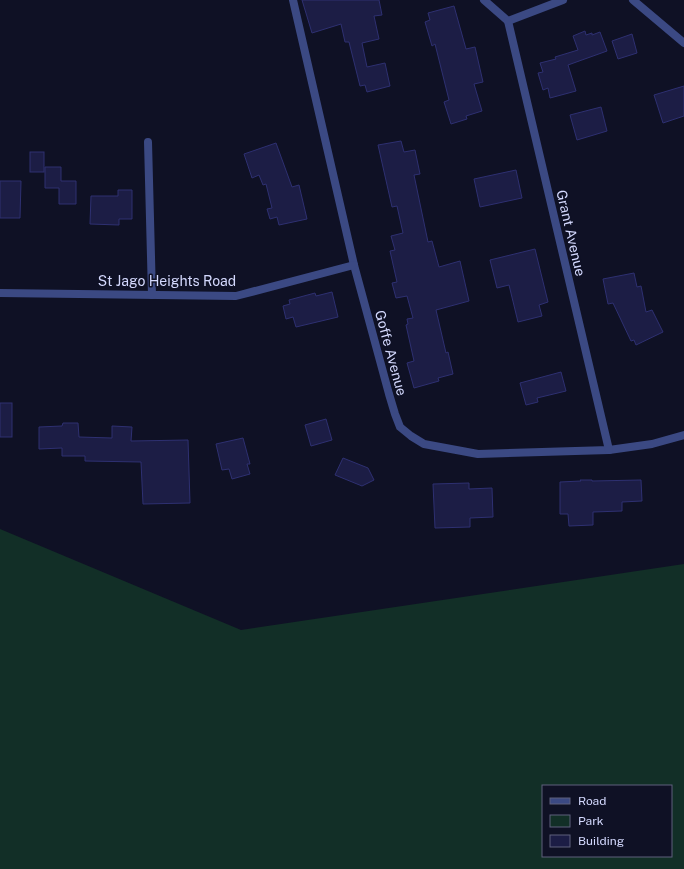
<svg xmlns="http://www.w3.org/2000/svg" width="684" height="869" viewBox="0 0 684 869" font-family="'Public Sans',sans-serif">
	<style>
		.green { fill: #122f27; fill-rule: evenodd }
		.building { fill: #1c1d45; stroke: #2e3071 }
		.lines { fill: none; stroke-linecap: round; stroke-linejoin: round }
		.street { stroke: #3b4983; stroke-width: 8 }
		.labels { text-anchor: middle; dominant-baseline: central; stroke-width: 3; stroke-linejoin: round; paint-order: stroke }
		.street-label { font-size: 14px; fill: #d4d9fe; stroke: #0f1125 }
	</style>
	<rect width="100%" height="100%" fill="#0f1125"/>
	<!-- green -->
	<path class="green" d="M0 529 241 630 684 564V869H0ZM543 786H671V856H543Z"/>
	<!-- building -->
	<g class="building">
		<polygon points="302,0 379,0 382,15 374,16 379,39 362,43 367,67 385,63 390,86 367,92 365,85 360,86 349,42 345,42 341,24 312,33"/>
		<polygon points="454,6 466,49 475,47 483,82 474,84 482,111 466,116 467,119 451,124 444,102 449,100 435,44 432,46 425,22 430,20 428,13"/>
		<polygon points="585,31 586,35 592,33 592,35 600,32 607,51 568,65 576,91 550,98 548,88 543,90 538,73 543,72 540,63 556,59 555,57 578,50 573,36"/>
		<polygon points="632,34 637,53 618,59 612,41"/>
		<polygon points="684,86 684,116 663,123 654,95"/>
		<polygon points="601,107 607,131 577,140 570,115"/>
		<polygon points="401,141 404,152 415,150 420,174 414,175 428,242 432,241 439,267 460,261 469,301 436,310 446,353 448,352 453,374 438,378 439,381 414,388 407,363 414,361 406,325 408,324 407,319 413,318 407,296 396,298 392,283 397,282 390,251 395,250 391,236 403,233 397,206 392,207 378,145"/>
		<polygon points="276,143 292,187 299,185 307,219 279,225 277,217 270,219 267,209 272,208 266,184 263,185 259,175 252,178 244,154"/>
		<rect x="30" y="152" width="14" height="20"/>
		<polygon points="45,167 61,167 61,181 76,181 76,204 59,204 59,188 45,188"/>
		<polygon points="516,170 522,198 480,207 474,179"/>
		<polygon points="0,181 21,181 20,218 0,218"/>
		<polygon points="118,190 132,190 132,219 119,219 119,225 90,224 91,196 118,196"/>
		<polygon points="535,249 548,302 539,305 542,316 518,322 509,285 497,288 490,260"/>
		<polygon points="634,273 637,287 641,286 646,312 652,310 663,332 636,345 634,340 631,341 613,303 608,304 603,279"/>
		<polygon points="332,292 338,317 296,327 293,317 286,319 283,306 290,304 289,300 315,293 316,296"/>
		<polygon points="561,372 566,391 537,398 538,402 526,405 520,383"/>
		<rect x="0" y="403" width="12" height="34"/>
		<polygon points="326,419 332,440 311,446 305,425"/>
		<polygon points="63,423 78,423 79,437 112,438 112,426 132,427 131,441 188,440 190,503 143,504 141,462 85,461 85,456 62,456 62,448 39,449 39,427 62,426"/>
		<polygon points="243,438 250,464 247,464 250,474 232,479 229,469 222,470 216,444"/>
		<polygon points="343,458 368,468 374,480 362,486 335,475"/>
		<polygon points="580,480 592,480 592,481 641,480 642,501 622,502 622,511 593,512 593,525 569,526 568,514 560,514 560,482 581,481"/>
		<polygon points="469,483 469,489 492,488 493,517 470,518 470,527 435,528 433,484"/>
	</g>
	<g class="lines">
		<!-- street -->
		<g class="street">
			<polyline points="293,0 354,265 389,394 395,414 400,427 411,436 424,444 478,454 609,450 652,444 684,435"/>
			<polyline points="484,0 508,21 563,0"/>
			<polyline points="633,0 684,43"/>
			<polyline points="508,21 609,450"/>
			<polyline points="148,142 152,295"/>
			<polyline points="0,293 236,296 354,265"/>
		</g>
	</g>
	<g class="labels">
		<!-- street labels -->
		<g class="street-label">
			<text transform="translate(571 233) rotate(77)">Grant Avenue</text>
			<text x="167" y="281">St Jago Heights Road</text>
			<text transform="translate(391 353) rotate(75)">Goffe Avenue</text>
		</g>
	</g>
	<!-- legend -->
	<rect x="542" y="785" width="130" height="72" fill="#0f1125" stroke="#5e617c"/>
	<rect x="550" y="798" width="20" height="6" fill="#3b4983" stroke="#5e617c"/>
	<text x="578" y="805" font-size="12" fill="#d4d9fe">Road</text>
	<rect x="550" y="815" width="20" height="12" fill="#122f27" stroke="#5e617c"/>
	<text x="578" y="825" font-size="12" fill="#d4d9fe">Park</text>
	<rect x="550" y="835" width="20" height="12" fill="#1c1d45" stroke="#5e617c"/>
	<text x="578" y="845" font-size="12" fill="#d4d9fe">Building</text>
</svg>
